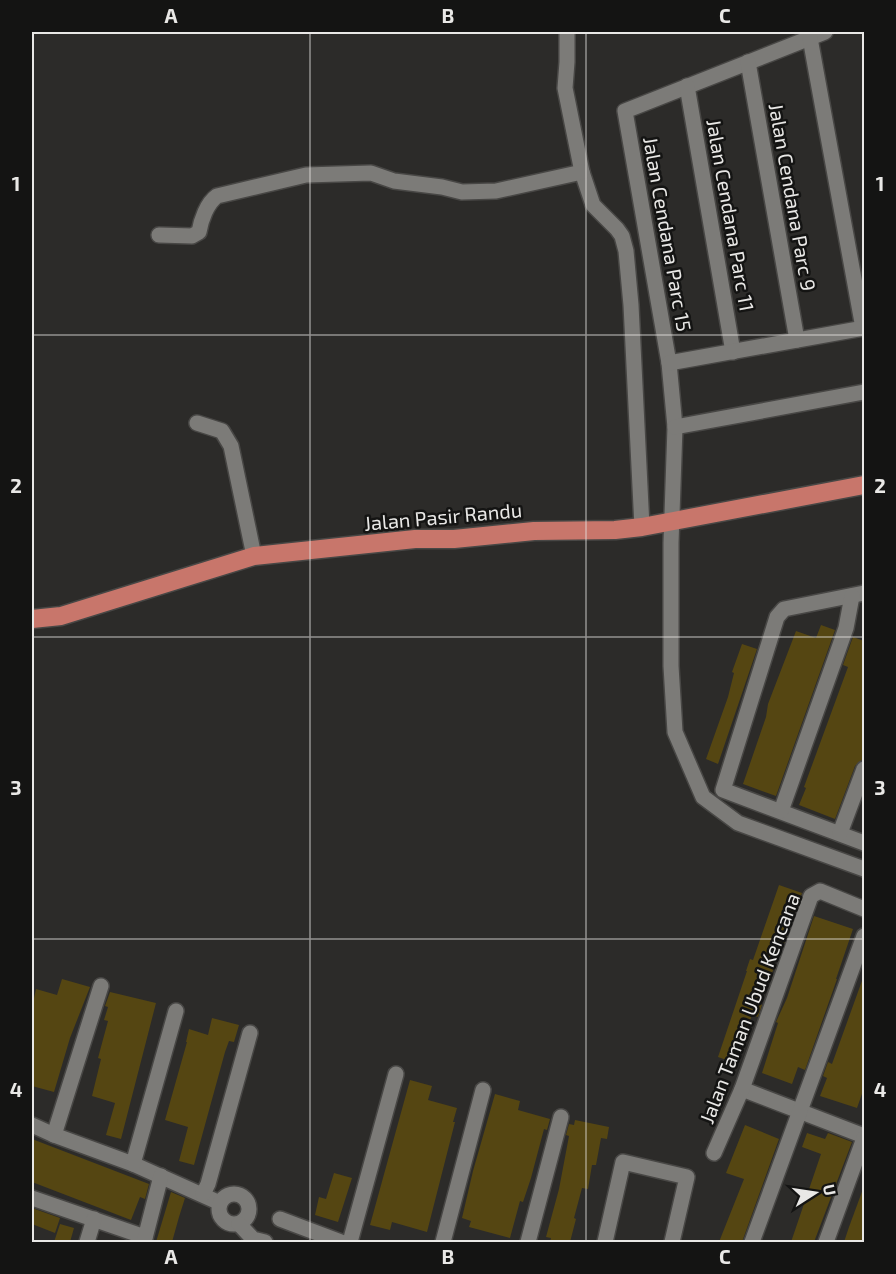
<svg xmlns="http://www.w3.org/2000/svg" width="896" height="1274" viewBox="0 0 896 1274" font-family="'Exo 2',sans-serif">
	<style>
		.building { fill: #554612 }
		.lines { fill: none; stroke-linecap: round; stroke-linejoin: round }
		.minor-casing { stroke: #484745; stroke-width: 18 }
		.major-casing { stroke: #484745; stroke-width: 21 }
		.minor { stroke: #7c7b78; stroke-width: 15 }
		.major { stroke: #c8766b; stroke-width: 18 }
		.grid { fill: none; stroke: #e9e8e6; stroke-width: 1.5; stroke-opacity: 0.55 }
		.labels { text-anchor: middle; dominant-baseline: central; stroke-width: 5; stroke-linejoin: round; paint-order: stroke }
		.street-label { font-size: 20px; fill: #e9e8e6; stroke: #141413 }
		.neatline { fill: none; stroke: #e9e8e6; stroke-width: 2 }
		.grid-label { font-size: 20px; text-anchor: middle; font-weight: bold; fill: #e9e8e6 }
	</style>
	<rect width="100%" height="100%" fill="#2c2b29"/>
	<!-- building -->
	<g class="building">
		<polygon points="821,625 835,630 776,796 743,784 766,717 768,704 796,631 816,638"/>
		<polygon points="853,637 864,641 864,753 862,760 855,766 835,819 799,805 806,788 804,787 848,667 843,665"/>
		<polygon points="742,644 757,649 718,764 706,759 728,697 734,673 732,672"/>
		<polygon points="779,885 802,893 784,944 778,941 769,966 774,968 759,1003 762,1005 758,1017 752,1015 735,1063 718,1057 747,971 746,971 750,959 753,960"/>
		<polygon points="814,916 853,929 836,979 837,979 805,1070 798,1067 792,1084 762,1073 778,1023 776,1022 787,998"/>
		<polygon points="863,978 864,1088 857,1108 820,1096 827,1078 823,1076 828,1062 832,1064"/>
		<polygon points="62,979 90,987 70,1038 54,1092 32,1086 32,1007 36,989 57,995"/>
		<polygon points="110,992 156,1003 121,1139 106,1135 115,1103 92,1096 101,1059 98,1058 108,1021 104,1020 108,1007 105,1006"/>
		<polygon points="212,1018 239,1025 234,1042 229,1041 225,1052 194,1165 179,1161 188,1127 165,1120 187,1042 186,1042 189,1029 208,1035"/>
		<polygon points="410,1080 432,1086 428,1100 457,1108 453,1122 455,1122 427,1232 392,1222 390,1230 370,1225"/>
		<polygon points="495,1094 520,1101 518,1110 550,1119 547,1130 544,1129 531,1178 523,1202 520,1201 510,1238 469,1227 471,1221 462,1218 473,1171"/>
		<polygon points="575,1120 609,1127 607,1139 601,1138 596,1165 592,1165 588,1189 582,1188 574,1218 576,1219 570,1242 550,1242 551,1238 546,1237 559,1189 569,1136 566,1135 569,1124 574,1125"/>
		<polygon points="745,1125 779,1139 742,1242 719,1242 744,1179 726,1173"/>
		<polygon points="807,1133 825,1139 828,1133 852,1142 814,1242 791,1242 821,1154 802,1147"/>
		<polygon points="32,1139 149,1184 145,1199 140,1197 131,1220 32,1182"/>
		<polygon points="334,1173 352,1178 338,1222 315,1215 319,1197 326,1199"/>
		<polygon points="863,1189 864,1242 844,1242 849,1227"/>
		<polygon points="171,1192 185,1198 179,1217 172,1242 156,1242"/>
		<polygon points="32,1208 60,1218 55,1233 32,1224"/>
		<polygon points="60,1224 74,1228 70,1242 54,1242"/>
	</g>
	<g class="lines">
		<defs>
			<g id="minor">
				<polyline points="567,32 567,62 565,88 582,172 593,205 617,229 622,236 626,251 631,305 642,527"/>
				<polyline points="825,32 625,111 669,363 675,427 671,543 671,666 675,732 703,797 738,823 864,869"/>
				<polyline points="810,38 863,328"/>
				<polyline points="748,62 797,340"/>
				<polyline points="687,86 733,352"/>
				<path d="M159 235 192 236 199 232C201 220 207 203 217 196L306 175 371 173 394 181 442 187 462 192 496 191 582 172"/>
				<polyline points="669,363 864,328"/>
				<polyline points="197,423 222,431 231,446 254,556"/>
				<polyline points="675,427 864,392"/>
				<polyline points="864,593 784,609 777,617 723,790 864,843"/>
				<polyline points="781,811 846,628 852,596"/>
				<polyline points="840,833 864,769"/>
				<polyline points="742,1089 864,1136"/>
				<polyline points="32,1125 54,1135 133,1164 220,1203"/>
				<polyline points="54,1135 101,986"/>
				<polyline points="714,1153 742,1089 811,896 820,891 864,909"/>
				<polyline points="133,1164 176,1011"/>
				<circle cx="234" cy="1209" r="15"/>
				<polyline points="203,1194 208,1184 250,1033"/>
				<polyline points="32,1198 145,1237"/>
				<polyline points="280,1219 341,1242"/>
				<polyline points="239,1224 253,1239 265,1242"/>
				<polyline points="87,1242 94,1219"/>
				<polyline points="144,1242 161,1176"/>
				<polyline points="350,1242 396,1074"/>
				<polyline points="443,1242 483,1090"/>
				<polyline points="528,1242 561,1117"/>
				<polyline points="605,1242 623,1162 687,1177 672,1242"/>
				<polyline points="752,1242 864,936"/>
				<polyline points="826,1242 864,1138"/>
			</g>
			<polyline id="major" points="32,619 61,616 254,556 415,539 454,539 534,531 615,530 642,527 864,485"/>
		</defs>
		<!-- minor casing -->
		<use href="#minor" class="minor-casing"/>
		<!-- major casing -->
		<use href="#major" class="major-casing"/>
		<!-- minor -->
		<use href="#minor" class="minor"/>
		<!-- major -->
		<use href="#major" class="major"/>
	</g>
	<!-- grid -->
	<path class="grid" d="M310 32V1242M586 32V1242M32 335H864M32 637H864M32 939H864"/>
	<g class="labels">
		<!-- street labels -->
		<g class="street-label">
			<text transform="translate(793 197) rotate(80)">Jalan Cendana Parc 9</text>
			<text transform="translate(731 215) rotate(80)">Jalan Cendana Parc 11</text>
			<text transform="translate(668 234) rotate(80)">Jalan Cendana Parc 15</text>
			<text transform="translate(443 516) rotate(-5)">Jalan Pasir Randu</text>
			<text transform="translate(749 1008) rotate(-69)">Jalan Taman Ubud Kencana</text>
		</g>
	</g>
	<!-- border -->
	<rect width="896" height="1274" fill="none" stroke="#141413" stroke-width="66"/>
	<!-- north arrow -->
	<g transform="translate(815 1193) rotate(78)" stroke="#141413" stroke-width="4.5" paint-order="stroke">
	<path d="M0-4.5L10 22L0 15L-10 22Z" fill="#e9e8e6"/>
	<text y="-9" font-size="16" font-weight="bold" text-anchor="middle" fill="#e9e8e6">U</text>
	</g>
	<rect x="33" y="33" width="830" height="1208" class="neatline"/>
	<g class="grid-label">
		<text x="171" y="23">A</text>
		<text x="448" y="23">B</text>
		<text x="725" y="23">C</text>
		<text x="16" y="191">1</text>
		<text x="880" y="191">1</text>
		<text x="16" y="493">2</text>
		<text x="880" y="493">2</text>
		<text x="16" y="795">3</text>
		<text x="880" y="795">3</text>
		<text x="16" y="1097">4</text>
		<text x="880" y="1097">4</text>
		<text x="171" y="1264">A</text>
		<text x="448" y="1264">B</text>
		<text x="725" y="1264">C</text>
	</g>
</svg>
